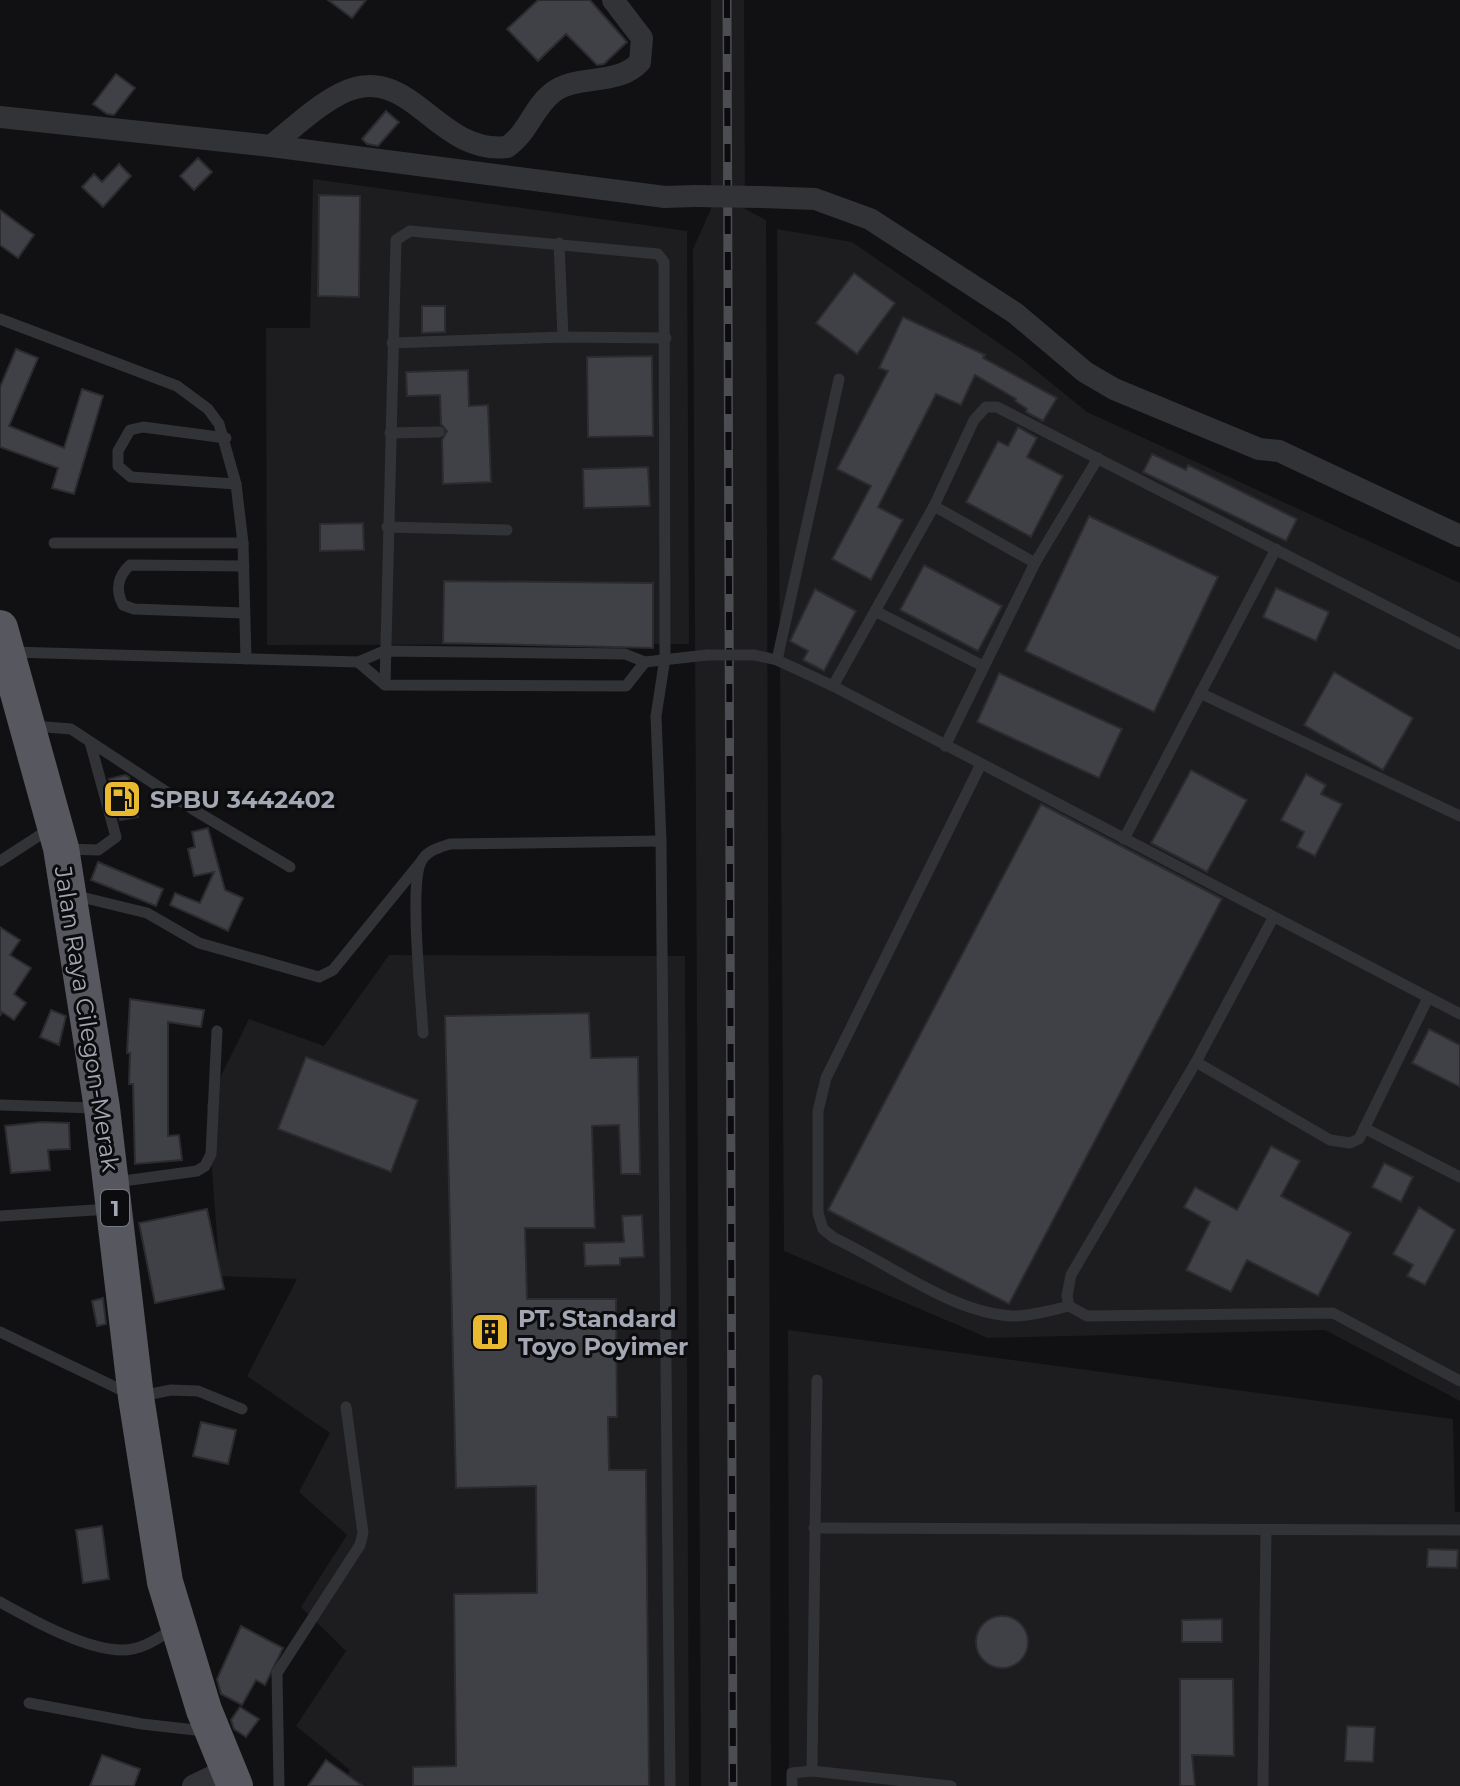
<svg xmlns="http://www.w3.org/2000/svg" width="1460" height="1786" viewBox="0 0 1460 1786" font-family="Montserrat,sans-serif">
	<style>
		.built { fill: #1d1d20 }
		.building { fill: #404146; stroke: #2c2b2f; stroke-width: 2 }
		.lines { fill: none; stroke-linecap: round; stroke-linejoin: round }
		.service { stroke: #323337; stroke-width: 11 }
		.minor { stroke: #323337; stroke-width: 22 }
		.trunk { stroke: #57585f; stroke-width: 36 }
		.rail-casing { stroke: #4b4d52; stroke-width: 9 }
		.rail { stroke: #0c0c0e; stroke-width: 6; stroke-dasharray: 18; stroke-linecap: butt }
		.service-bridge { stroke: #323337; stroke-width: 11 }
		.minor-bridge { stroke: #323337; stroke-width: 22 }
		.labels { text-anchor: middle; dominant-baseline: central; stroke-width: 6; stroke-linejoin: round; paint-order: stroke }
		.shield { fill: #0c0c0e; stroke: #767882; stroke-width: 2 }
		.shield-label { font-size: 22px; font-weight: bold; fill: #a3a7b3 }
		.poi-label { font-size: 24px; font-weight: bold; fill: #a3a7b3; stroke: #0c0c0e; text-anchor: start }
		.street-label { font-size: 24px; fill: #a3a7b3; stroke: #0c0c0e }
	</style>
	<rect width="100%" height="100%" fill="#111113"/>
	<!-- built -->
	<g class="built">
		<polygon points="711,0 744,0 745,209 766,220 771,1786 701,1786 693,249 711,209"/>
		<polygon points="313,179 687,231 689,644 267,645 266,328 310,328"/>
		<polygon points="777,229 852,242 1019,357 1087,412 1460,583 1460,1401 1325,1330 988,1338 784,1251"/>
		<polygon points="389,955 685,956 689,1786 341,1786 350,1770 296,1726 346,1651 301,1607 347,1535 299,1492 330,1433 247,1376 297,1279 220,1276 207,1104 249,1019 324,1046"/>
		<polygon points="788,1330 1453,1419 1455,1512 1460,1512 1460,1786 789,1786"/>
	</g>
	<!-- building -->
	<g class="building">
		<polygon points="328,0 366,0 352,18"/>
		<polygon points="538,0 590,0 627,42 604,64 597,65 566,34 538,61 507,29"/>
		<polygon points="116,74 135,88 114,115 107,114 93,104"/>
		<polygon points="386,111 399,122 378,146 367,144 362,139"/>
		<polygon points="198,158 212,172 194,190 180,176"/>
		<polygon points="119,164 131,176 103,207 82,187 94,174 102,182"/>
		<polygon points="319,195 360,196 359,297 318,296"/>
		<polygon points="0,210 34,235 18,258 0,245"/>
		<polygon points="854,273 895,303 857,354 816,323"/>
		<polygon points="422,306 445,306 445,332 422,333"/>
		<polygon points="903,317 985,355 983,358 1057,398 1043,421 1026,412 1027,409 1015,401 1016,399 975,375 961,405 936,394 878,507 903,520 871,580 832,559 871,486 837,469 888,371 879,368"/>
		<polygon points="16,349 38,358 9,426 64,448 82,389 103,396 74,494 52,488 58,468 0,447 0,387"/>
		<polygon points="652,356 653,436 588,437 587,357"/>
		<polygon points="468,370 469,406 488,405 491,482 443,484 442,440 447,431 441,424 440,395 407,396 406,372"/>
		<polygon points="1018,427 1037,438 1027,457 1063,476 1031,537 966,502 998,441 1008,446"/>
		<polygon points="1152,454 1186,470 1188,465 1297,519 1286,541 1143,472"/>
		<polygon points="648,467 650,506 584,508 583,469"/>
		<polygon points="1089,516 1218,577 1154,712 1025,651"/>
		<polygon points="363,523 364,550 320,551 320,524"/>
		<polygon points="924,565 1002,606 978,651 900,610"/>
		<polygon points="444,581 653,583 653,648 443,643"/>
		<polygon points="1276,588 1329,612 1316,641 1263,617"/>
		<polygon points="815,589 856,611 824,671 803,660 808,651 790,641"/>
		<polygon points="1334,672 1413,718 1383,770 1304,725"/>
		<polygon points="999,673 1122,729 1099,778 977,722"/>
		<polygon points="1191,770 1247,800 1207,872 1151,843"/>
		<polygon points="1306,774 1326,785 1321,794 1342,804 1315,856 1297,847 1304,832 1281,820"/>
		<polygon points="125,775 129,777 138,817 120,820 109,779"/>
		<polygon points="1041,804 1222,899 1009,1304 828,1210"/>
		<polygon points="208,828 225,890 243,898 228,931 170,905 175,893 200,903 214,872 194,876 188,849 195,847 192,832"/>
		<polygon points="98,862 163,889 156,906 91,880"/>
		<polygon points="0,927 20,940 10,955 31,968 14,994 26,1003 14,1020 2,1012 0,1016"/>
		<polygon points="130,999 204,1010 201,1027 168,1022 168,1136 179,1135 182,1160 135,1164 133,1084 129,1084 130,1053 127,1053"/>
		<polygon points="51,1010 66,1016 59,1045 40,1037"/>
		<polygon points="589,1013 591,1058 638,1057 640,1174 621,1174 619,1125 592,1126 595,1228 525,1228 527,1299 616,1299 617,1417 608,1417 609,1470 646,1470 649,1786 413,1786 413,1767 456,1766 454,1594 537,1593 536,1486 456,1488 445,1016"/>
		<polygon points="1429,1029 1460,1045 1460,1087 1412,1063"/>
		<polygon points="306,1057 418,1100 391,1172 278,1129"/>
		<polygon points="42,1122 69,1123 70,1149 48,1150 50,1170 11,1173 5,1126"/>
		<polygon points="1271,1146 1300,1161 1281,1196 1351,1233 1318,1296 1247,1260 1231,1292 1186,1270 1210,1222 1184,1207 1195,1187 1237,1210"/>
		<polygon points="1384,1163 1413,1177 1401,1202 1372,1187"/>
		<polygon points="1419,1207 1455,1230 1425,1285 1407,1276 1413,1265 1393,1254"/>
		<polygon points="207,1209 224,1289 155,1303 139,1223"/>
		<polygon points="642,1215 644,1257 620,1258 620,1265 585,1266 584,1243 624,1242 622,1216"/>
		<polygon points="103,1298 106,1324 97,1326 92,1301"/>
		<polygon points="201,1422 236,1430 228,1464 193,1456"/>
		<polygon points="102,1526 109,1579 83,1583 76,1530"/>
		<polygon points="1428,1549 1458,1550 1457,1568 1427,1567"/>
		<circle cx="1002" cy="1642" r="26"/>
		<polygon points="1222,1619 1222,1642 1182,1642 1182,1620"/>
		<polygon points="241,1626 283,1648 265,1685 256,1680 242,1705 221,1694 217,1679"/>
		<polygon points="1180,1679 1233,1679 1234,1756 1192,1755 1195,1786 1180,1786"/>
		<polygon points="240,1707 259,1719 246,1737 234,1729 231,1720"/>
		<polygon points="1347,1726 1375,1727 1373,1762 1345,1761"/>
		<polygon points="102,1755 140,1769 134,1786 90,1786"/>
		<polygon points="326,1760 363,1786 308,1786"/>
	</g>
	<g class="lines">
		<!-- service -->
		<g class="service">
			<polyline points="559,243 563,337"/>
			<polyline points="0,319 177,386 208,409 219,424 236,484 243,543 246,659"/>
			<polyline points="392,343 563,337 666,338"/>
			<polyline points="390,433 439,432"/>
			<polyline points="226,438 143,427 130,430 118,451 118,466 131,477 236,484"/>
			<polyline points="934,506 1035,563"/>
			<polyline points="387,527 507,530"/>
			<polyline points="54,543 243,543"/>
			<polyline points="875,611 983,666"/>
			<path d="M243 613 134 609 123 605C115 590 118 576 130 565L244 566"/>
			<polyline points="12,652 358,662 384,651 625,654 645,662 707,655"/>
			<polyline points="754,655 777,660 833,686 1460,1014"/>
			<polyline points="777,660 839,379"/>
			<polyline points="358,662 385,685 626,686 645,662"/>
			<polyline points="385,685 396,240 410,231 658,254 664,262 665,658 656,716 661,841 670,1786"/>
			<polyline points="833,686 934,506 974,420 986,407 997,407 1460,644"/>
			<polyline points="1200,693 1460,816"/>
			<polyline points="34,726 71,729 194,810 290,867"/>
			<polyline points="945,746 1035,563 1098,458"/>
			<path d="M981 764 826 1078 818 1111V1213L823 1229 834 1238C889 1263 953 1314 1014 1316 1032 1316 1052 1310 1069 1306"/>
			<polyline points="1124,839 1276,549"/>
			<polyline points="65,849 98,850 116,837 90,742"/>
			<polyline points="0,861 51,828"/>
			<polyline points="73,895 147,913 199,943 319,977 333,970 420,863"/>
			<polyline points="1273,918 1196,1062 1071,1275 1067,1296 1069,1306 1087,1316 1333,1313 1460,1381"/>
			<path d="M423 1033C421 999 410 891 420 864 425 851 438 848 450 844L661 841"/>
			<polyline points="1196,1062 1330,1140 1350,1143 1359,1139 1428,998"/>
			<polyline points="0,1105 95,1108"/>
			<polyline points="1364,1128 1460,1177"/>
			<polyline points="116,1182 197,1171 205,1166 211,1154 217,1031"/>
			<polyline points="0,1216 110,1209"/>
			<polyline points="0,1332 136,1397 171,1390 198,1391 242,1409"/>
			<polyline points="814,1528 1460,1530"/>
			<path d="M0 1602C32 1620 86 1650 122 1650 142 1650 157 1639 173 1629"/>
			<polyline points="29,1703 142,1724 204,1731"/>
			<polyline points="812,1771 951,1786"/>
			<polyline points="279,1786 277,1673 360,1545 363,1533 346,1407"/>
			<polyline points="792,1786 792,1773 812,1771 817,1380"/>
			<polyline points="1263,1786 1266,1530"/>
		</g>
		<!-- minor -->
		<g class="minor">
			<polyline points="0,117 271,146 665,197 695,196"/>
			<path d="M271 146C293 128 315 107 340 94 410 58 435 155 507 147 528 133 533 108 552 93 577 73 617 87 640 62L642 38 613 0"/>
			<polyline points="761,197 815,199 870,219 1015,313 1085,372 1114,389 1259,449 1279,451 1460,536"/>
			<polyline points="193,1786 228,1769"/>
		</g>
		<!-- trunk -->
		<polyline class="trunk" points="0,628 61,848 102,1108 136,1397 165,1582 204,1710 235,1786"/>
		<defs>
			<polyline id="rail" points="727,0 733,1786"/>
		</defs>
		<!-- rail casing -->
		<use href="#rail" class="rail-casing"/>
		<!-- rail -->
		<use href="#rail" class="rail"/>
		<!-- service-bridge -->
		<polyline class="service-bridge" points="707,655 754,655"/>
		<!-- minor-bridge -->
		<polyline class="minor-bridge" points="695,196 761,197"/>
	</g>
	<!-- icons -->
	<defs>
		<symbol id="fuel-square" viewBox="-11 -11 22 22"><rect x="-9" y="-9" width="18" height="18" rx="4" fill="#eab932" stroke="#0c0c0e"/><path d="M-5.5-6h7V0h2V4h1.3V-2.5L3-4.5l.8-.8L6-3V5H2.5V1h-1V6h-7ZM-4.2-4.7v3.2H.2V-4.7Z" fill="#111"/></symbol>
		<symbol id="building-square" viewBox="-11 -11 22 22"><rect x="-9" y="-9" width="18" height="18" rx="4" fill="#eab932" stroke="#0c0c0e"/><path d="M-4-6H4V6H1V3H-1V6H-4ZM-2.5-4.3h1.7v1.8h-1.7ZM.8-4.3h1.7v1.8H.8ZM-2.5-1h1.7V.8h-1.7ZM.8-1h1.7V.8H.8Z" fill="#111"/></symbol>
	</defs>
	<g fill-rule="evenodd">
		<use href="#fuel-square" x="100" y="777" width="44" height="44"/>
		<use href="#building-square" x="468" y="1310" width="44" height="44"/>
	</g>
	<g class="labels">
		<!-- shield labels -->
		<rect class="shield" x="101" y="1190" width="28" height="36" rx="6"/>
		<g class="shield-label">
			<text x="115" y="1208">1</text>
		</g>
		<!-- poi labels -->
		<g class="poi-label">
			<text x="150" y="799">SPBU 3442402</text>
			<text x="518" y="1318">PT. Standard<tspan x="518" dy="28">Toyo Poyimer</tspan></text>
		</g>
		<!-- street labels -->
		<g class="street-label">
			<text transform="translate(87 1019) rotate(81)">Jalan Raya Cilegon-Merak</text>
		</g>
	</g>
</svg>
